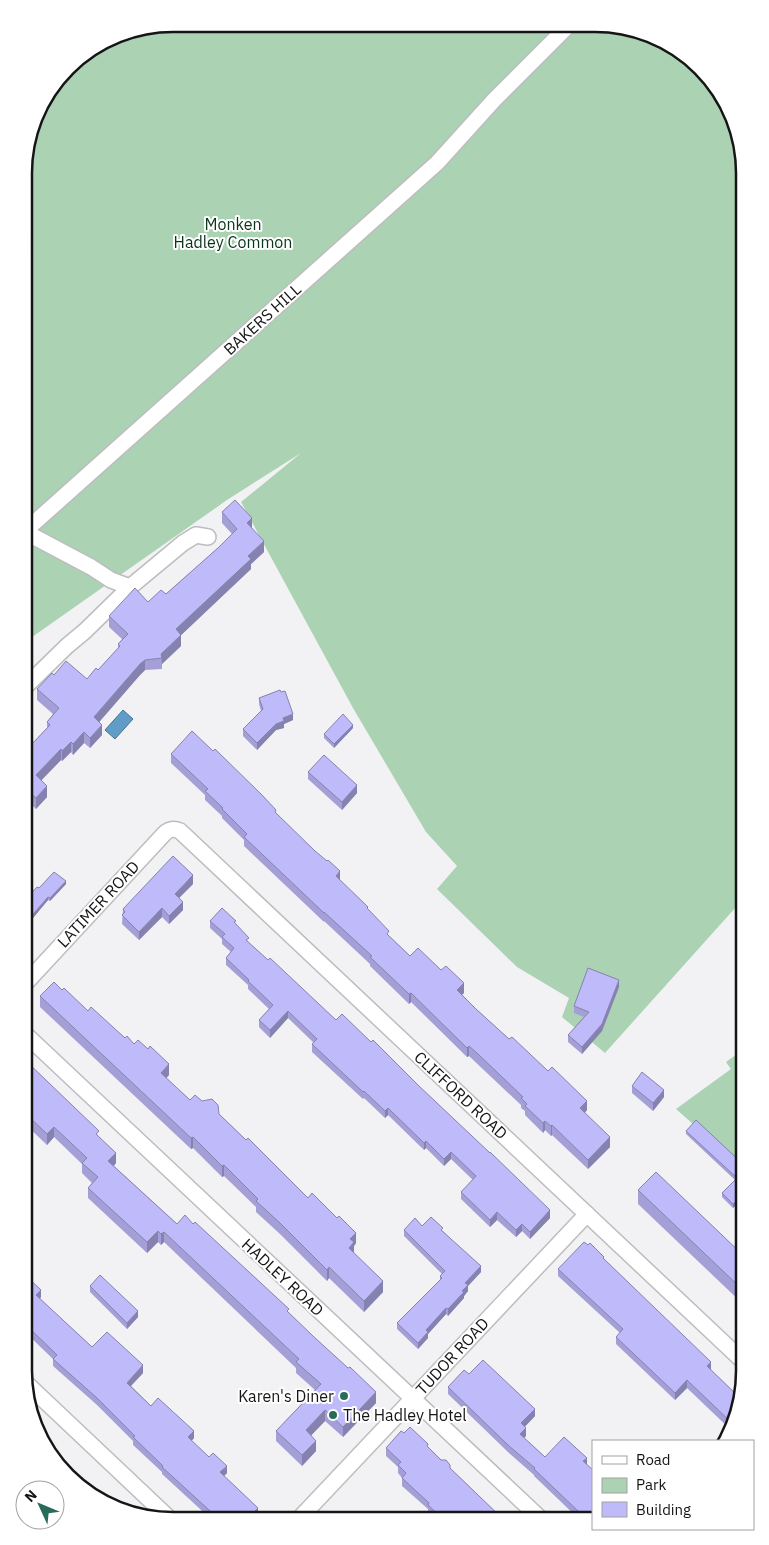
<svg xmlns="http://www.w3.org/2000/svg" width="769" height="1545" viewBox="0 0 769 1545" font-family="'IBM Plex Sans',sans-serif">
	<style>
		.green { fill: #abd2b3 }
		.water { fill: #5f9dc7; stroke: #497492 }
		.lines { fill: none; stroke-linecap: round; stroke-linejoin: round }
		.minor-casing { stroke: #bdbdbf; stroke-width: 18 }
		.minor { stroke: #fff; stroke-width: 15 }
		.wall { fill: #a4a0d7 }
		.shaded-wall { fill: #8682af }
		.building { fill: #bfbafa; stroke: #8682af }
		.poi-dot { fill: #296b5b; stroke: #fff; stroke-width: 2 }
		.labels { text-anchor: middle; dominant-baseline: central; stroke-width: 4; stroke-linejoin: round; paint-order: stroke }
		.park-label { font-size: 16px; fill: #08371a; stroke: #fff }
		.street-label { font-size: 16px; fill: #151516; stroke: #fff }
		.poi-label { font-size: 16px; fill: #151516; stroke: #fff; text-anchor: end }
		.rim { fill: none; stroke: #151516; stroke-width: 2.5 }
	</style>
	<rect width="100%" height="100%" fill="#f2f2f4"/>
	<!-- green -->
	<g class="green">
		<polygon points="173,24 625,27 695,61 737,126 745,173 745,897 605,1053 562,1017 569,998 517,967 437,889 457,866 426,832 353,708 241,502 301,453 227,500 25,642 25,154 39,107 74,61 116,35"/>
		<polygon points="745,1048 745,1170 676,1109 731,1069 726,1062"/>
	</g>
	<!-- water -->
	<polygon class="water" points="123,710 133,719 115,739 105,730"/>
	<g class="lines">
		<defs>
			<g id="minor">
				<polyline points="25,531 437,163 494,100 568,26"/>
				<polyline points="25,532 91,567 111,580 130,587"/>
				<polyline points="24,688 67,646 85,631 130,587 183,543 196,535 208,537"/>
				<path d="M24 985 164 834C169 829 173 828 180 831L745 1363"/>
				<polyline points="24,1033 543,1521"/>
				<polyline points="26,1383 171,1520"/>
				<polyline points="298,1520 587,1214"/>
			</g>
		</defs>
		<!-- minor casing -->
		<use href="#minor" class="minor-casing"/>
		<!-- minor -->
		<use href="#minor" class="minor"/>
	</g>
	<!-- wall -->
	<g class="wall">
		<polygon points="222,512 252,528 264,552 251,564 251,569 181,635 181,646 162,664 162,669 145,670 140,675 99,722 102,735 90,748 84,743 73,755 71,752 62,761 61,760 41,780 47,797 36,809 27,800 24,805 30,746 47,728 47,722 53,714 37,700 37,689 54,675 87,679 98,670 118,649 118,644 122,639 109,627 109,616 148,602 166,594 219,547 232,534 222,523"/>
		<polygon points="259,698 293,720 284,724 284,728 276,730 257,750 243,736 243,729 261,711 259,704"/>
		<polygon points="353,728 334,748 324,738 324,734"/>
		<polygon points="171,754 276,813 368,910 389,936 410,956 464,993 462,995 476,1009 509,1039 587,1110 585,1113 610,1147 588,1169 552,1135 551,1136 545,1130 543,1133 525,1115 525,1111 521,1108 521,1105 469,1056 467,1057 411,1002 409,1004 370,966 370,964 324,921 324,922 244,846 244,840 222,818 222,816 205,800 205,795 171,763"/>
		<polygon points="308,772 357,793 342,810 308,779"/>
		<polygon points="66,884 50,901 48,900 28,924 27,923 27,924 24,901 39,888"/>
		<polygon points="193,884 179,898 183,910 169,924 162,917 139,940 122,924 123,909"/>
		<polygon points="210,921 236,924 249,943 336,1020 550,1218 530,1239 522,1231 516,1237 497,1220 490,1227 461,1199 461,1192 473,1180 451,1159 444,1166 426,1148 424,1150 388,1115 385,1118 364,1098 363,1099 312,1052 312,1044 314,1043 288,1018 270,1038 259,1027 259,1020 269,1009 248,989 248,985 226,965 226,958 231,952 222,944 222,939 210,928"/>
		<polygon points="619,987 602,1031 582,1054 568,1042 568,1035 584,1017 574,1013 574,1006"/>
		<polygon points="62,990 88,1011 125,1038 169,1075 166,1078 190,1100 202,1101 219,1114 246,1140 356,1243 354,1246 354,1253 383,1292 364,1312 329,1278 327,1281 280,1234 256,1212 256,1207 224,1176 222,1177 193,1148 191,1149 40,1007 40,996"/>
		<polygon points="24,1059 99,1137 116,1163 114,1166 177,1224 289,1313 376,1403 343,1437 325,1421 311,1435 316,1451 302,1466 276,1441 276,1431 315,1390 296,1373 296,1368 164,1242 161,1245 158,1242 147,1253 88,1198 88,1188 92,1183 82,1173 82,1164 54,1137 47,1145 24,1123"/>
		<polygon points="632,1086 664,1097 653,1111 632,1093"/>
		<polygon points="686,1131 745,1166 745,1196 733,1208 722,1197 722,1193 735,1180 686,1134"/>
		<polygon points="638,1190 745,1257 745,1306 638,1204"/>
		<polygon points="422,1226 443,1231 481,1272 468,1286 468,1291 464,1296 464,1298 448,1316 446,1314 428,1334 428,1338 418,1349 397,1329 397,1323 440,1281 440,1276 442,1274 404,1236 404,1230"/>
		<polygon points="604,1259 711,1369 711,1370 741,1399 734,1429 727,1441 725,1441 725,1436 731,1430 687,1388 675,1400 616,1344 616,1337 620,1333 558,1276 558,1269"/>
		<polygon points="24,1274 41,1297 40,1299 92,1347 143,1373 131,1386 151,1406 194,1438 191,1441 227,1473 224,1476 258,1515 253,1520 212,1520 162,1474 162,1472 133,1445 133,1441 97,1405 53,1366 53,1359 24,1331"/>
		<polygon points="90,1286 138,1317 127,1329 90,1292"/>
		<polygon points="469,1374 535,1416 524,1427 526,1436 524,1438 545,1457 587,1465 593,1521 581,1521 534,1476 534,1475 509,1453 448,1394 448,1387"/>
		<polygon points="404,1433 428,1447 505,1521 454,1521 452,1519 450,1521 436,1521 428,1513 428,1509 402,1486 402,1478 398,1473 398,1467 386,1456 386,1448"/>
	</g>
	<!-- shaded-wall -->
	<g class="shaded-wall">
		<polygon points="252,518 252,529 247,523"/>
		<polygon points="264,541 264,552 251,564 251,569 176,640 176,629 248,556"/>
		<polygon points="181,635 181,646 162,664 161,654"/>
		<polygon points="145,660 145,670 140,675 94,728 94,717 140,664"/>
		<polygon points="293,714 293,720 284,724 284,728 276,730 257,750 257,743 283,718"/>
		<polygon points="102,725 102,735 90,748 90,738"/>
		<polygon points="353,725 353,728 334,748 334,744"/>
		<polygon points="84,732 84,743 73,755 73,744"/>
		<polygon points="71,742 71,752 62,761 62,751"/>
		<polygon points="61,749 61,760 36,786 36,775"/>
		<polygon points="357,785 357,793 342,810 342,802"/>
		<polygon points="47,786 47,797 36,809 36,798"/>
		<polygon points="27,790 27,800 24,805 24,795"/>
		<polygon points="340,871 340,881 336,876"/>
		<polygon points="193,875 193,884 175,902 175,894"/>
		<polygon points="66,881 66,884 50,901 50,898"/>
		<polygon points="48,897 48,900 28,924 28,920"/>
		<polygon points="183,902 183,910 169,924 169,916"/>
		<polygon points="162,908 162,917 139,940 139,932"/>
		<polygon points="27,920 27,924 24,927 24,923"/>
		<polygon points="619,980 619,987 602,1031 582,1054 582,1047"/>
		<polygon points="464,983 464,993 457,999 457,990"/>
		<polygon points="411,993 411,1002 409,1004 409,994"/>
		<polygon points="288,1011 288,1018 270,1038 270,1030"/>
		<polygon points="469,1046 469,1056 467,1057 467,1048"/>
		<polygon points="169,1064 169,1075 161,1084 161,1073"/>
		<polygon points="664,1090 664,1097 653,1111 653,1103"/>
		<polygon points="587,1101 587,1110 580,1117 580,1108"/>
		<polygon points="388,1108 388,1115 385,1118 385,1111"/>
		<polygon points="545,1121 545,1130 543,1133 543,1123"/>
		<polygon points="552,1125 552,1135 551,1136 551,1126"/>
		<polygon points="54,1127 54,1137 47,1145 47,1134"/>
		<polygon points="193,1137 193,1148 191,1149 191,1138"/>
		<polygon points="610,1137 610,1147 588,1169 588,1160"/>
		<polygon points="426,1141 426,1148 424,1150 424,1143"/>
		<polygon points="451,1152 451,1159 444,1166 444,1159"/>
		<polygon points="116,1153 116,1163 108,1171 108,1161"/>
		<polygon points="224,1165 224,1176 222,1177 222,1166"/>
		<polygon points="745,1192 745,1196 733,1208 733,1204"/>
		<polygon points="550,1210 550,1218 530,1239 530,1232"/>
		<polygon points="497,1212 497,1220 490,1227 490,1220"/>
		<polygon points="522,1224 522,1231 516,1237 516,1230"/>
		<polygon points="158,1231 158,1242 147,1253 147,1242"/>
		<polygon points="164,1232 164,1242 161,1245 161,1234"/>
		<polygon points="356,1233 356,1243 354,1246 354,1253 349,1248 350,1239"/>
		<polygon points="481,1266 481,1272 468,1286 468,1291 464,1296 464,1298 448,1316 448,1309 465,1283"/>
		<polygon points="329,1267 329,1278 327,1281 327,1270"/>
		<polygon points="383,1281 383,1292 364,1312 364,1301"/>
		<polygon points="41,1290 41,1297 36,1303 36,1295"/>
		<polygon points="446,1308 446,1314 428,1334 428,1338 418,1349 418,1343 426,1330"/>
		<polygon points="138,1311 138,1317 127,1329 127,1323"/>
		<polygon points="711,1362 711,1369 707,1374 707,1366"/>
		<polygon points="143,1365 143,1373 127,1390 127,1383"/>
		<polygon points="687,1380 687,1388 675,1400 675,1393"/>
		<polygon points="376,1392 376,1403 343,1437 343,1427"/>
		<polygon points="535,1409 535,1416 521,1431 521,1423"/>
		<polygon points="325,1410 325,1421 306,1441 306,1430"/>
		<polygon points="526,1428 526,1436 520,1442 520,1434"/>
		<polygon points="194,1431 194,1438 188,1445 188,1437"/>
		<polygon points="316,1441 316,1451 302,1466 302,1455"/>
		<polygon points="587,1458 587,1465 583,1461"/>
		<polygon points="227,1466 227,1473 220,1480 220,1472"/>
		<polygon points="258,1508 258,1515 253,1520 246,1520"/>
		<polygon points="452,1511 452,1519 450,1521 444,1521 444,1520"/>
	</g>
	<!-- building -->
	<g class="building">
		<polygon points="235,500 252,518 247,523 264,541 248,556 251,559 176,629 181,635 161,654 162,658 145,660 140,664 94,717 102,725 90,738 84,732 73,744 71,742 62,751 61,749 36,775 47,786 36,798 27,790 24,795 24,748 28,744 30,746 50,725 47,722 59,708 37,689 52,673 54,675 66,661 87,679 96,668 98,670 120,646 118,644 128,634 109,616 135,588 148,602 161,590 166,594 219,547 237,529 222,512"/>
		<polygon points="280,690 281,692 285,691 293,714 283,718 284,721 276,724 257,743 243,729 263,709 259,698"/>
		<polygon points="343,714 353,725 334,744 324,734"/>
		<polygon points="192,731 213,751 215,749 262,795 276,810 275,812 315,851 327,861 328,860 340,871 336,876 368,907 367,908 389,931 387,934 410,956 418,948 441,970 446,966 464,983 457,990 476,1009 509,1039 512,1037 548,1071 552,1067 587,1101 580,1108 610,1137 588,1160 552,1125 551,1126 545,1121 543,1123 525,1106 527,1104 521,1098 523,1097 478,1054 469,1046 467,1048 411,993 409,994 370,957 372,956 324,912 324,913 244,837 247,834 222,809 223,808 205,791 208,789 171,754"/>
		<polygon points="324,755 357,785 342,802 308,772"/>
		<polygon points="173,856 193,875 175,894 183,902 169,916 162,908 139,932 122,915 125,912 123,909"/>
		<polygon points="54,872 66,881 50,898 48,897 28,920 24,917 24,901 37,887 39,888"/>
		<polygon points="222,908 236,921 234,922 249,938 246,940 268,960 270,958 336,1020 342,1014 371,1042 373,1040 419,1086 490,1153 490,1152 550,1210 530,1232 522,1224 516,1230 497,1212 490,1220 461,1192 476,1176 451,1152 444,1159 426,1141 424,1143 388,1108 385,1111 364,1091 363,1092 312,1044 317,1039 288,1011 270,1030 259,1020 273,1005 248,981 249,980 226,958 234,948 222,937 225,934 210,921"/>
		<polygon points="24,917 27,920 24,923"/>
		<polygon points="588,968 619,980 602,1024 582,1047 568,1035 589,1012 574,1006"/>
		<polygon points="54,982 62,990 64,988 88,1011 91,1007 125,1038 127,1036 134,1044 138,1040 148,1049 150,1046 169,1064 161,1073 190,1100 195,1095 202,1101 212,1099 218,1105 219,1114 246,1140 248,1138 308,1198 312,1193 337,1218 339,1216 356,1233 350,1239 354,1242 349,1248 383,1281 364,1301 329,1267 327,1270 280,1223 256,1201 258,1199 224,1165 222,1166 193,1137 191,1138 40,996"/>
		<polygon points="24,1059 99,1131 96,1134 116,1153 108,1161 177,1224 185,1215 193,1224 195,1222 289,1309 287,1311 313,1336 348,1368 350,1367 376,1392 343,1427 325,1410 306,1430 316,1441 302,1455 276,1431 321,1384 296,1362 299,1359 164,1232 161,1234 158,1231 147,1242 88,1188 98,1177 82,1163 87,1158 54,1127 47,1134 24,1112"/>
		<polygon points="642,1072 664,1090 653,1103 632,1086"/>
		<polygon points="696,1120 745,1166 745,1192 733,1204 722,1193 737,1178 686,1131"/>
		<polygon points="656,1172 745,1257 745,1292 638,1190"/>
		<polygon points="431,1217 443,1228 441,1230 481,1266 465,1283 468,1285 462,1291 464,1292 448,1309 446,1308 426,1330 428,1332 418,1343 397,1323 442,1278 440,1276 445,1271 404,1230 415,1218 422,1226"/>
		<polygon points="584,1242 588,1245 590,1243 604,1257 603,1258 711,1362 707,1366 741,1399 735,1426 687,1380 675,1393 616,1337 623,1329 558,1269"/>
		<polygon points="24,1274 41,1290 36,1295 92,1347 107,1332 143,1365 127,1383 151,1406 158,1398 194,1431 188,1437 209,1457 213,1453 227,1466 220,1472 258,1508 246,1520 220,1520 162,1467 163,1466 133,1437 135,1436 97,1398 53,1359 57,1355 24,1323"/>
		<polygon points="100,1275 138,1311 127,1323 90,1286"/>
		<polygon points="483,1360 535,1409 521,1423 526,1428 520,1434 545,1457 564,1437 587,1458 583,1461 593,1470 593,1521 589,1521 578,1511 534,1469 535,1468 509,1446 448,1387 464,1370 469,1374"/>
		<polygon points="410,1427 428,1444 427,1446 441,1460 446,1460 450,1465 450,1468 505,1521 463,1521 452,1511 444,1520 428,1505 429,1503 402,1478 406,1473 398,1465 401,1462 386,1448 401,1431 404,1433"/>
		<polygon points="734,1427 734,1429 728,1439 725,1436"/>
	</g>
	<!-- markers -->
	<g class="poi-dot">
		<circle cx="344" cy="1396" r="5"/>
		<circle cx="333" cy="1415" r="5"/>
	</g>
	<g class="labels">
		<!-- park labels -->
		<g class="park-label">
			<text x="233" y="224">Monken<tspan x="233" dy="18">Hadley Common</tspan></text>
		</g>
		<!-- street labels -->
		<g class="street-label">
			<text transform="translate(262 319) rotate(-42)">BAKERS HILL</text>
			<text transform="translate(98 904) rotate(-47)">LATIMER ROAD</text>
			<text transform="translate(461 1095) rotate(43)">CLIFFORD ROAD</text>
			<text transform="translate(283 1277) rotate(43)">HADLEY ROAD</text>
			<text transform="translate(452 1356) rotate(-47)">TUDOR ROAD</text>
		</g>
		<!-- poi labels -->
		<g class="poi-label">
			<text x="334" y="1396">Karen's Diner</text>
			<text x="343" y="1415" text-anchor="start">The Hadley Hotel</text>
		</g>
	</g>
	<!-- crop -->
	<path d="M0 0H769V1545H0ZM173 32H595A141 141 0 0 1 736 173V1371A141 141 0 0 1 595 1512H173A141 141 0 0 1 32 1371V173A141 141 0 0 1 173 32Z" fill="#fff" fill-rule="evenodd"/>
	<path class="rim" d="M173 32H595A141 141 0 0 1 736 173V1371A141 141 0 0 1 595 1512H173A141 141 0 0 1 32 1371V173A141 141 0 0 1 173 32Z"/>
	<!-- legend -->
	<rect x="592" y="1440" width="162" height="90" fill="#ffffff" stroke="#a1a1a2"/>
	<rect x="602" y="1456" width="25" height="8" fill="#ffffff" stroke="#a1a1a2"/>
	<text x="636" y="1465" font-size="15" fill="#151516">Road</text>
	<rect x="602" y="1478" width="25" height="15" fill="#abd2b3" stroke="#a1a1a2"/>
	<text x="636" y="1490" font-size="15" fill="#151516">Park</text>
	<rect x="602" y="1502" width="25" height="15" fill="#bfbafa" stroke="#a1a1a2"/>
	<text x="636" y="1515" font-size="15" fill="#151516">Building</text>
	<!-- north arrow -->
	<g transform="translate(40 1505) rotate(314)"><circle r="24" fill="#ffffff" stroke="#a1a1a2"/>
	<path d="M0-4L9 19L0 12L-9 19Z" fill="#296b5b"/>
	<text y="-8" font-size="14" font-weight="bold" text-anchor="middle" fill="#151516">N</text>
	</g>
</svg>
